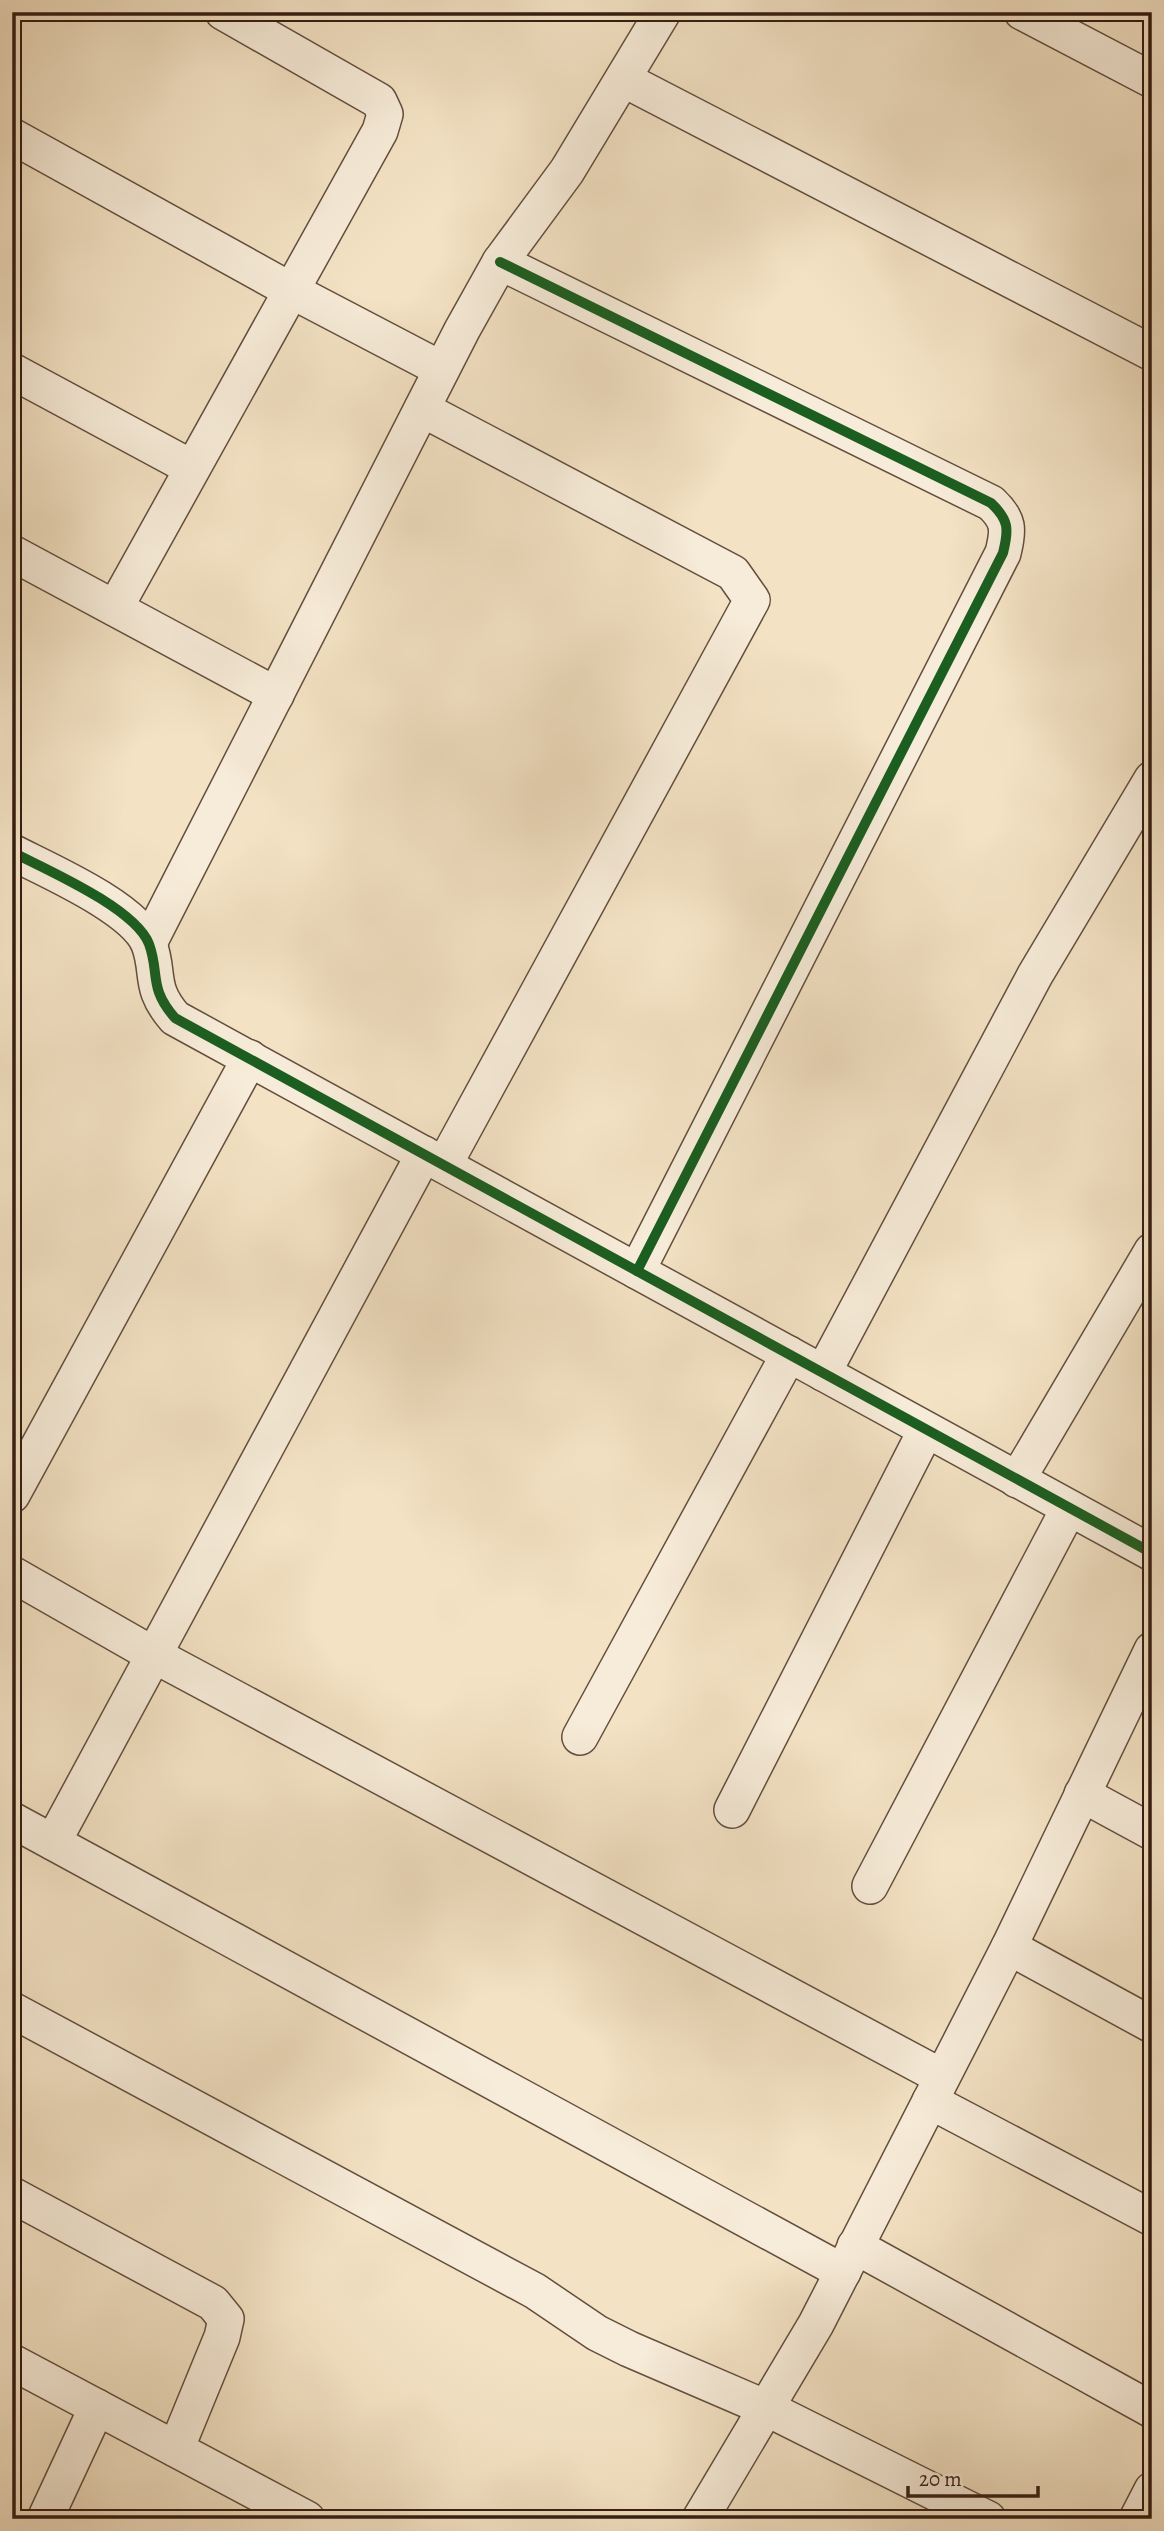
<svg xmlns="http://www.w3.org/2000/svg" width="1164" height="2531" viewBox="0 0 1164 2531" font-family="Alegreya,serif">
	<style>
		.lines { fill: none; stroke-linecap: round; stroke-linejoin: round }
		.street-casing { stroke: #644e3e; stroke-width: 38 }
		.street { stroke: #f7ecd9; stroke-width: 35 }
		.cycleway-casing { stroke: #f7ecd9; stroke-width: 15 }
		.cycleway { stroke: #1b5e20; stroke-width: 10 }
	</style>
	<rect width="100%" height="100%" fill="#f3e2c4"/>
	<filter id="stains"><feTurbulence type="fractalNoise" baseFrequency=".00286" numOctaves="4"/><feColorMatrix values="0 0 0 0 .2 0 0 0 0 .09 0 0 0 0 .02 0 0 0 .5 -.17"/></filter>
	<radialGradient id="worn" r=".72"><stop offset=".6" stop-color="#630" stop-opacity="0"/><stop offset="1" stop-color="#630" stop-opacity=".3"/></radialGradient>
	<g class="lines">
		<defs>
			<g id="street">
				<polyline points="1022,12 1152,80"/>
				<polyline points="623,79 1152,353"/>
				<polyline points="12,136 292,291 441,369"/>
				<path d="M500 262 991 503C1009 520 1009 529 1003 553L637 1271"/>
				<polyline points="12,371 192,468"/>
				<polyline points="422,409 733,573 752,600 444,1165"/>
				<polyline points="12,553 276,695"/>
				<polyline points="115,608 380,131 385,114 379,101 223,12"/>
				<path d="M12 852C47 870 135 908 149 944 160 974 148 987 175 1018L1152 1553"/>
				<polyline points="149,943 462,330 500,262 567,171 663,12"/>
				<polyline points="823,1373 1035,975 1152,779"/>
				<polyline points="1017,1480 1152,1251"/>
				<polyline points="12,1495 250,1058"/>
				<polyline points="12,1574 152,1654 942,2077"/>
				<polyline points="580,1737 789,1354"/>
				<polyline points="1082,1794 1152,1832"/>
				<polyline points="732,1810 926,1430"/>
				<polyline points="12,1820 843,2272"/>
				<polyline points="53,1842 424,1154"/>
				<polyline points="870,1886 1069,1508"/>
				<polyline points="1009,1947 1152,2025"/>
				<polyline points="12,2010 535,2291 597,2333 629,2349 766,2408 988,2519"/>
				<polyline points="930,2101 1152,2218"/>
				<polyline points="12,2195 213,2303 226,2319 222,2337 176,2449"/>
				<polyline points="855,2246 1152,2410"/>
				<polyline points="12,2362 307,2519"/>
				<polyline points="45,2519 97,2407"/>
				<polyline points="700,2519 816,2324 1009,1947 1152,1650"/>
				<polyline points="1137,2519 1152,2490"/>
			</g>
		</defs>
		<!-- street casing -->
		<use href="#street" class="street-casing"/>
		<!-- street -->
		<use href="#street" class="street"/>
		<defs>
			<g id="cycleway">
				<path d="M500 262 991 503C1009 520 1009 529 1003 553L637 1271"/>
				<path d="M12 852C47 870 135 908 149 944 160 974 148 987 175 1018L1152 1553"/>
			</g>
		</defs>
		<!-- cycleway casing -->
		<use href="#cycleway" class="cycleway-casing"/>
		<!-- cycleway -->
		<use href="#cycleway" class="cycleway"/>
	</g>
	<!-- margin -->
	<rect width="1164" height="2531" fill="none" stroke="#f3e2c4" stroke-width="42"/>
	<rect x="14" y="14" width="1136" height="2503" fill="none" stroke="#351c12" stroke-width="3.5"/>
	<rect x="21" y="21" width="1122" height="2489" fill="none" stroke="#351c12" stroke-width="2"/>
	<!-- scale -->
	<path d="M908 2486v10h130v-10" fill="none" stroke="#351c12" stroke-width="3.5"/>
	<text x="919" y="2486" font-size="21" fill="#351c12" stroke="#f7ecd9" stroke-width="5" paint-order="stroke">20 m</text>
	<rect width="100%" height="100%" filter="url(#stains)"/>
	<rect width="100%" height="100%" fill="url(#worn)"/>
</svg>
